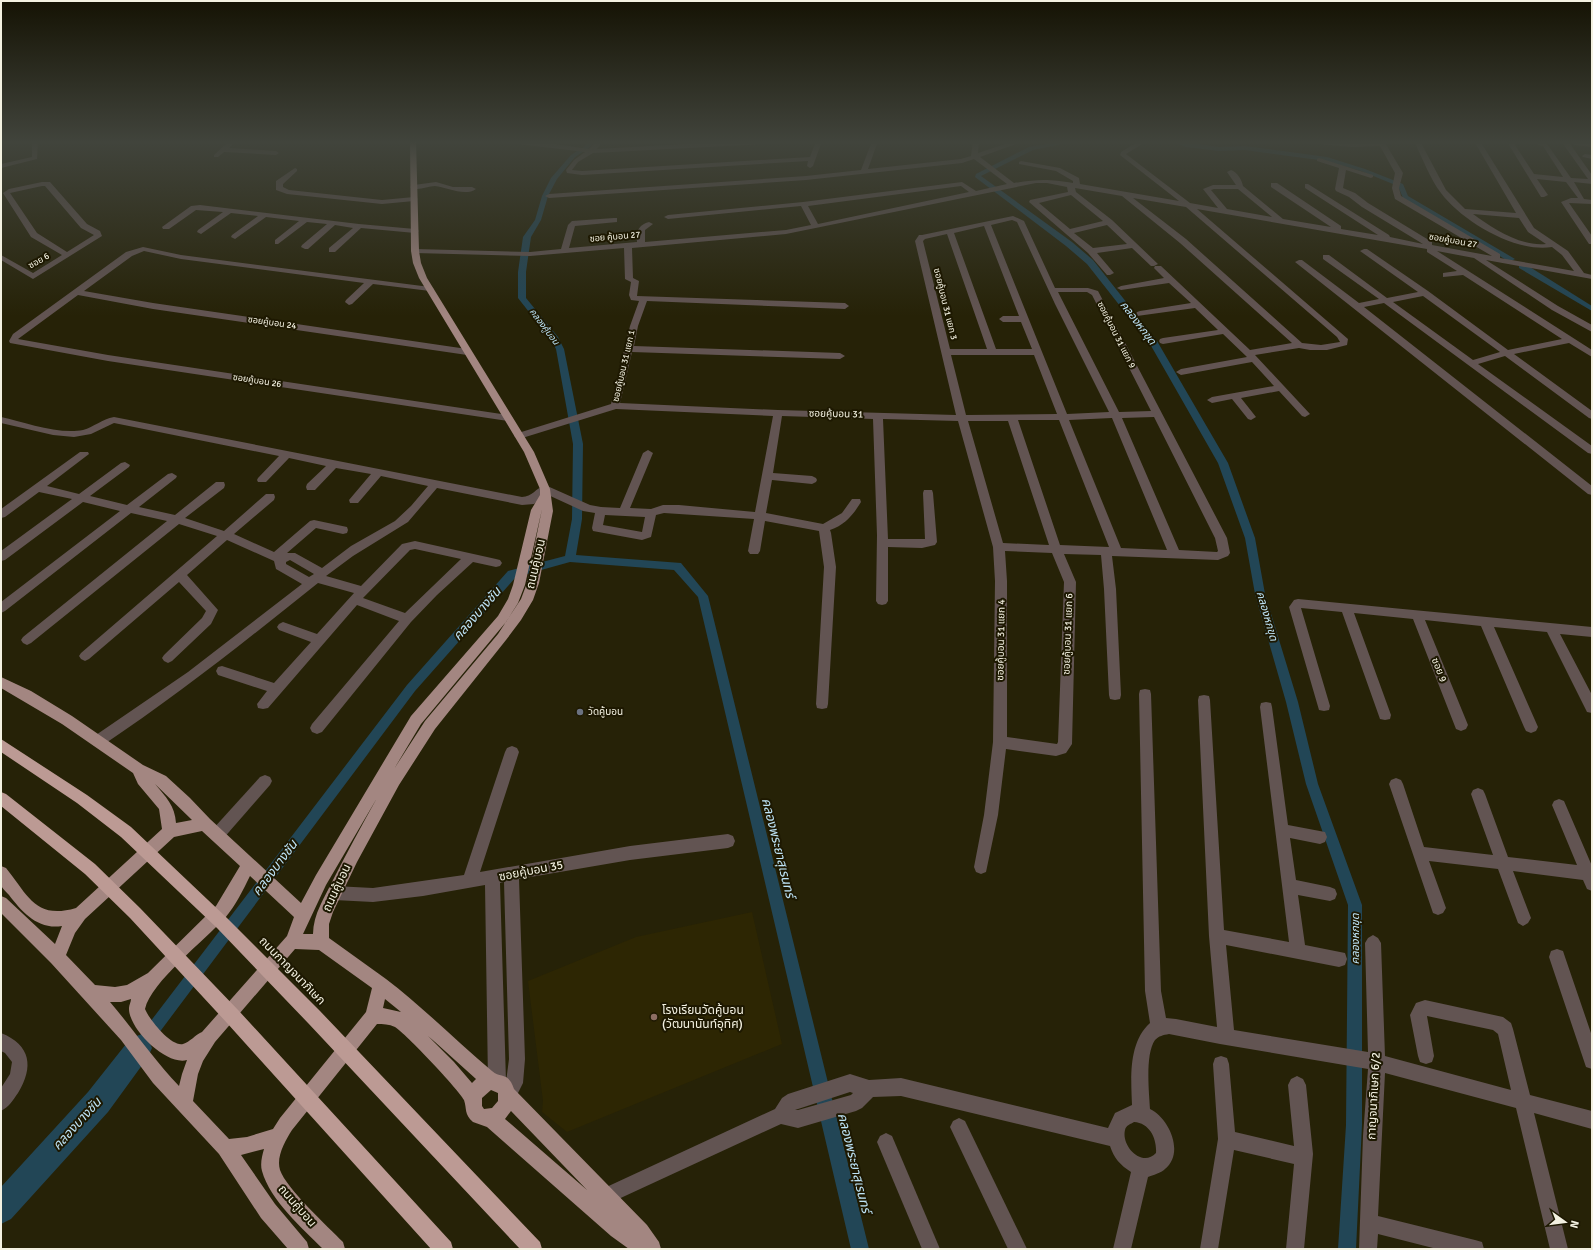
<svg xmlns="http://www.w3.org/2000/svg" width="1593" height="1250" viewBox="0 0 1593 1250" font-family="Signika,'Noto Sans Thai',sans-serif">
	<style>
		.built { fill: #2d2603 }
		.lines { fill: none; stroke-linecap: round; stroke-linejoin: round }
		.canal { fill: #224656; fill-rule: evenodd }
		.river { fill: #224656; fill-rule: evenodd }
		.minor { fill: #625452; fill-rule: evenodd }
		.major { fill: #a38681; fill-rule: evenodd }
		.highway { fill: #bc9a94; fill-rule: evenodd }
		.worship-dot { fill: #6b7280; stroke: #1d1801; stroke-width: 1.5 }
		.education-dot { fill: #8d6e63; stroke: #1d1801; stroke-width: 1.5 }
		.labels { text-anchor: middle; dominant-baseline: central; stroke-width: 4; stroke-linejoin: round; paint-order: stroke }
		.far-street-label { font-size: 9px; fill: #f3f1e1; stroke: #1d1801 }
		.far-water-label { font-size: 9px; font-style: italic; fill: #bee4f7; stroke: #1d1801 }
		.street-label { font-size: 10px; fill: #f3f1e1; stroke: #1d1801 }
		.poi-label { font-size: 10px; fill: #f3f1e1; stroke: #1d1801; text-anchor: start }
		.water-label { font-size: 11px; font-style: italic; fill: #bee4f7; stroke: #1d1801 }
		.near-street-label { font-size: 12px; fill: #f3f1e1; stroke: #1d1801 }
		.near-poi-label { font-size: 12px; fill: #f3f1e1; stroke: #1d1801; text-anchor: start }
		.near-water-label { font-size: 13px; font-style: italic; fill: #bee4f7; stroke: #1d1801 }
	</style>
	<rect width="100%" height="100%" fill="#262207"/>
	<!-- built -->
	<polygon class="built" points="752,912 782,1044 567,1132 542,1112 543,1101 528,981 636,937"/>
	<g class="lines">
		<!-- canal -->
		<g class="canal">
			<polygon points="589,141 595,141 589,148 575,157 557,179 548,196 541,220 531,237 526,272 526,298 558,337 564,349 583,444 582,519 576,555 681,563 708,596 869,1249 851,1249 698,597 674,570 570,562 516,577 415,691 144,1053 139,1056 134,1053 131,1048 134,1043 407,685 508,571 565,556 572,519 573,444 556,349 551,340 518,298 518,272 523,237 535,220 542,196 551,178 571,155 585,146"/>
			<polygon points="1062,141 1078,141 1033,150 981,176 1072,242 1093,260 1157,341 1228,463 1255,538 1265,594 1298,702 1318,784 1362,905 1362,1125 1356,1249 1338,1249 1346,1125 1348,905 1306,784 1286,702 1255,594 1245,538 1218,463 1150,344 1087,264 1066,246 975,177 976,174 1029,147"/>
			<polygon points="1170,141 1180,141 1219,147 1245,146 1327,157 1365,169 1403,184 1408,196 1515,259 1511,261 1508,261 1403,198 1398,186 1361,171 1326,161 1245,150 1219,151 1186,147"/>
			<polygon points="1519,264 1525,264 1592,306 1592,311 1519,268"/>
		</g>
		<!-- river -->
		<polygon class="river" points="139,1035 148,1039 152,1048 148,1057 108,1112 11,1219 1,1224 1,1187 88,1092 130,1039"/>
		<!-- minor -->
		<g class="minor">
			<polygon points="32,141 38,141 37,159 1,168 1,164 32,157"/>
			<polygon points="229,141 236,141 229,148 276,151 279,153 276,155 224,152 218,157 214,157 214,155"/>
			<polygon points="507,141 534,141 589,149 596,141 603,141 597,149 738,141 784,141 781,143 593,153 578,162 572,170 582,171 810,157 816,141 822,141 813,166 810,168 807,166 808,161 582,175 567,173 566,170 574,160 585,152 510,143"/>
			<path d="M872 141H878L868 169 961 159 971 156 973 141H979L978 153 1014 141H1024L980 157 1014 183C1038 179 1050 179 1073 183V181L1056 171 1019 164V162L1021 161 1060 168 1079 178 1080 184 1179 201 1120 155 1121 152 1139 141H1147L1126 154 1190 203 1218 208 1203 189 1213 185H1236L1227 172 1231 170C1237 172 1242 180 1243 186L1283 219 1331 227 1271 187V183H1277L1341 226V229L1378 235 1305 188V184H1308L1389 235 1390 237 1423 244 1362 207 1349 197 1336 191 1335 189 1339 168 1317 161V159L1319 158 1373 175V177L1371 178 1346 170 1343 188 1355 193 1368 203 1432 242V245L1492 256 1395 199 1392 188 1395 173 1380 146 1352 147 1307 143 1304 141 1352 143 1383 141 1387 146 1403 173 1399 188 1401 196 1500 254V258L1574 271 1562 255 1552 247C1515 253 1462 221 1441 193 1430 179 1422 157 1414 141H1420L1446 190 1465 209 1516 213 1474 141H1480L1534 228 1568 251 1584 273 1592 275V279L1486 260 1558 306 1592 325V332L1552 310 1474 258 1437 251 1592 350V357L1569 343 1514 354 1592 411V419L1589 418 1505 356 1478 364 1592 446V454L1588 453 1384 303 1364 307 1592 486V495L1588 494 1295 262 1299 260H1302L1359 303 1379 299 1323 259V255H1329L1387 298 1418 292 1360 251 1364 249H1367L1428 291 1508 350 1562 339 1463 275 1443 277V273L1457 271 1427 252V249L1197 209 1348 339 1347 345 1327 350H1310L1299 348 1255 355 1310 414 1305 417 1302 416 1279 391 1241 398 1256 417 1251 420 1248 419 1232 399 1212 403 1207 400 1212 397 1274 386 1252 362 1181 375 1176 372 1181 369 1247 357 1223 334 1163 344 1160 343 1159 341 1160 339 1163 338 1218 330 1195 308 1137 316 1136 314 1137 312 1140 311 1191 303 1169 283 1121 290 1117 288 1121 286 1164 278 1154 268 1155 266H1161L1250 350 1292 343 1180 243 1122 196 1075 188 1076 192 1112 220 1158 264 1154 266H1151L1132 248 1097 253 1114 273 1110 275H1107L1088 253 1029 202 1030 200 1068 192 1067 187 1047 183H1036L786 234 632 248 633 278 639 281 637 296 845 303 849 306 845 309 647 301 638 326 634 346 840 353 845 356 840 359 632 352 620 403 778 410 956 415 915 241 919 235H922L1013 216 1024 221 1055 288H1088L1098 291 1227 538 1230 553 1228 556 1218 560 1112 556 1116 589 1121 695 1120 699 1115 700 1110 699 1109 695 1104 589 1101 555 1064 554 1076 582 1072 744 1066 753 1056 756 1006 749 998 815 986 872 981 874 976 872 974 867 984 815 993 742 995 581 993 547 958 421 883 419 888 539H925L923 493 924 490H932L933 493 937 542 935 545 922 548 888 547V601L886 604 882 605 878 604 876 601 877 535 873 419 782 416 773 473 812 476 816 478 817 480 816 482 812 484 772 480 766 513 823 524 842 513 852 499H860L861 502C853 515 845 525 830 530L831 533 836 567 828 704 827 708 822 709 817 708 816 704 824 567 819 531 765 521 760 551 758 554H750L748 551 754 519 664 513 656 515 651 537 642 540 593 531 592 528 595 513 583 511 546 494 534 504 522 505 437 488 408 522 353 556 326 576 361 586 402 544 415 541 496 559 500 560 502 563 500 566 496 567 473 562 437 595 411 622 322 732 317 734 312 732 310 728 312 724 399 621 357 605 268 708 263 709 258 708 257 704 267 691 218 675 216 671 218 667 222 666 274 683 311 642 279 630 277 627 279 624 283 622 317 634 354 593 318 583C248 639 178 695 103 745L98 747 93 745 91 741 93 737 188 672 302 584 276 569 274 561 227 540 187 575 218 610 211 624 172 661 168 663 164 661 162 658 164 655 202 618 206 611 179 582 89 659 85 661 81 659 79 656 81 653 217 536 179 524 31 643 27 645 23 643 21 640 23 637 167 521 131 513 5 611 1 613V602L120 511 83 502 5 560 1 561V551L72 499 39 492 5 517 1 518V509L80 452H88L89 454 47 486 79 494 121 463 125 462 130 465 129 467 90 496 127 505 168 474 172 473 177 476 176 478 139 507 175 515 216 482H224L225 485 224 488 185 518 224 531 266 494H274L275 497 274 500 234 534 274 552 310 521 314 520 347 527 348 530 347 533 343 534 316 528 287 553H295L322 568 351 546 395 521 411 506 428 486 381 476 358 503H350L349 500 371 474 336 468 315 490H307L306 487 307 484 326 466 289 458 266 482H258L257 480 258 478 279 456 114 423 91 434 74 437 53 435 1 423V417C24 422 59 435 83 430 94 427 102 419 114 417L522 497C532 497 536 488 545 485L590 505 601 507 620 508 643 453 648 450 653 453 630 508 651 509 663 505H679L755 512 773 416 616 409 519 439 514 436 515 434 611 404 630 326 639 301 631 300 629 295 631 282 625 279 624 248 530 256 415 253 411 251 415 249 530 252 561 249 568 225 572 221 614 218H617V222L575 226 569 248 637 242C636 232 638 225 649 222L653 224 645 230V242L786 230 811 225 801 206 668 219 664 217 668 215 803 202 962 182 976 191 1007 184 974 159 962 163 806 180 549 198 545 196 549 194 806 176 861 170ZM961 186 969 192 818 224 808 206ZM1214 189H1238L1272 217 1227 209 1211 190ZM1071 195 1103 221 1070 229 1039 203ZM1133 198 1186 207 1337 337 1340 342 1321 345 1302 343 1186 239ZM1473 214 1519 218 1528 232 1546 244C1521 247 1492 228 1473 214ZM1012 220 1017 222 1055 304 1109 412 1067 414 991 225ZM1107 225 1127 244 1093 248 1074 233ZM984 226 1019 316H1003L999 319 1003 322H1021L1032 349H996L954 233ZM947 234 987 349H950L923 241 925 239ZM1058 292H1087L1092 295 1151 411 1119 412ZM1423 296 1500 352 1473 360 1393 302ZM951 355H1034L1057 414 966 415ZM1154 417 1215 538 1218 551 1217 552 1179 550 1122 418ZM1112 418 1167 550 1121 548 1069 420ZM1018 420H1059L1109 547 1060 545ZM968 421H1008L1049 545 1003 543ZM605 515 645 517 642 532 603 525ZM415 549 461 559 405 613 363 598 410 550ZM1005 551 1052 553 1064 582 1058 742 1057 744 1007 737V581ZM290 560 314 574 309 577 286 564V562Z"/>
			<polygon points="1261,141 1267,141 1267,142 1264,144"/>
			<polygon points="1509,141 1518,141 1515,145 1534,174 1563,177 1543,146 1523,141 1542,141 1547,144 1571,178 1588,179 1561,141 1568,141 1592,175 1592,184 1574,182 1584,199 1592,200 1592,204 1569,203 1592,236 1592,244 1589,244 1561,202 1571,198 1578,198 1566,182 1537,179 1548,195 1544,197 1541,197 1509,145"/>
			<polygon points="1577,141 1592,143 1592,147 1575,145 1572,143"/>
			<polygon points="1585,154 1592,155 1592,159 1583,157 1582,156"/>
			<polygon points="295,168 297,169 297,171 283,184 283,187 289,190 382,200 414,197 418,199 414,201 382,204 287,194 276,190 276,181"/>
			<path d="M42 182H50L87 224 100 231 102 236 33 279 1 260V255L33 273 62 255 31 237 3 193 9 189ZM42 186H45L81 228 94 235 67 252 37 233 10 193Z"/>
			<path d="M436 182 453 187H472L476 189C465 197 446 187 435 186 427 186 417 192 410 187L414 185Z"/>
			<polygon points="200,205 359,224 415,229 419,231 415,233 361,228 335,252 329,252 329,248 353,228 335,225 308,249 305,249 301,247 302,245 327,224 307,222 278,244 275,244 275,240 299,221 266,217 235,239 231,237 232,235 258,216 231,213 201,234 197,232 198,230 223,212 196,210 169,229 163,229 162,227 191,206"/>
			<polygon points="143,247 181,255 430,287 434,289 430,291 373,284 352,304 349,305 345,302 346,300 364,283 181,259 144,251 132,256 84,291 153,303 467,349 471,352 467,355 153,309 78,295 18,339 108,355 508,415 513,418 508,421 108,361 10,343 9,341 13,334 126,252"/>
			<polygon points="1298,599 1592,627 1592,637 1560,634 1592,695 1592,713 1587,712 1547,632 1494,627 1538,727 1536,731 1531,733 1526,731 1524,727 1481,626 1425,620 1468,725 1466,729 1461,731 1456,729 1413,619 1354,613 1391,715 1390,719 1385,720 1380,719 1342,612 1301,608 1330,706 1329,710 1324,711 1319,710 1289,607 1294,600"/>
			<path d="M1145 689 1150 690 1151 694 1161 991 1166 1018 1176 1019 1217 1027 1209 936 1198 700 1199 696 1204 695 1209 696 1210 700 1224 930 1289 942 1260 707 1261 703 1266 702 1271 703 1272 707 1288 825 1325 832 1327 837 1325 842 1320 844 1290 838 1296 880 1330 887 1335 889 1337 894 1335 899 1330 901 1298 895 1305 945 1345 953 1347 959 1345 965 1339 967 1226 945 1234 1030 1368 1052 1365 943 1368 938 1373 935 1378 938 1381 943 1385 1056 1511 1090 1498 1034 1493 1030 1427 1016 1434 1056 1432 1062 1426 1064 1420 1062 1418 1056 1410 1015 1416 1003 1425 1000 1503 1017 1511 1023 1513 1029 1530 1095 1592 1111V1129L1534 1113 1568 1249H1550L1516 1108 1385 1073 1378 1216 1475 1240 1482 1242 1484 1249H1437L1378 1234 1377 1249H1359L1363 1136 1368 1069 1220 1044 1169 1034C1163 1035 1159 1036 1155 1040 1145 1054 1149 1092 1150 1109 1169 1118 1185 1153 1165 1169 1161 1173 1153 1175 1148 1177L1131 1249H1113L1131 1172C1120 1165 1114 1158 1110 1146L901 1096 873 1097 862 1108 856 1111 798 1128 781 1124 612 1202 606 1205 600 1202 597 1196 600 1190 775 1109 782 1098 788 1094 850 1074 869 1080 901 1078 1108 1128 1115 1113 1132 1105C1131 1078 1128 1043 1150 1023L1145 991 1139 694 1140 690ZM850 1092 853 1093 851 1095 798 1110H795ZM1134 1122C1150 1123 1157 1139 1156 1153 1142 1168 1121 1146 1125 1130 1126 1125 1131 1124 1134 1122Z"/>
			<path d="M512 746 517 748 519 752 480 872 630 846 728 834 733 836 735 841 733 846 728 848 630 860 519 879 525 1059 523 1083 514 1101 508 1104 502 1101 499 1095 503 1087 497 1090 491 1087 488 1081 485 885 423 896 373 902 334 900 329 898 327 893 329 888 334 886 373 888 464 875 505 752 507 748ZM504 882 509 1059 506 1082 504 1086 506 1081 500 883Z"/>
			<polygon points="265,775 270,777 272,781 270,785 222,840 217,842 212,840 210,835 212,830 260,777"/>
			<polygon points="1396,778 1401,780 1403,784 1424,847 1493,855 1471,794 1473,790 1478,788 1483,790 1485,794 1508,857 1577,865 1552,805 1554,801 1559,799 1564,801 1592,866 1592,891 1587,889 1583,880 1513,871 1531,918 1528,923 1523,926 1518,923 1498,869 1429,861 1446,908 1443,913 1438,915 1433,913 1389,784 1391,780"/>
			<polygon points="1557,949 1563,951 1565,957 1592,1036 1592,1069 1586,1067 1584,1061 1549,957 1551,951"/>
			<path d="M1 1033C31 1045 34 1067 18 1093 13 1100 9 1107 1 1111V1088L10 1074 12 1062 5 1053 1 1051Z"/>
			<polygon points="1221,1056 1227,1058 1229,1064 1235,1132 1294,1146 1288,1085 1291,1079 1297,1076 1303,1079 1306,1085 1313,1154 1304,1249 1286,1249 1294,1164 1234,1150 1218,1249 1200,1249 1218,1139 1213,1064 1215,1058"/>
			<polygon points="959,1118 965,1121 1027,1249 1008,1249 950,1127 953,1121"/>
			<polygon points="886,1133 892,1136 940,1249 922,1249 877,1142 880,1136"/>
		</g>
		<!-- major -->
		<path class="major" d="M410 141H416L419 251 421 263 427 278 534 452 550 489 553 511 539 583 533 600 521 620 506 640 435 729 399 785 357 862 333 912 329 924V938C348 952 367 965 386 979 423 1007 456 1041 492 1071 501 1079 508 1071 514 1089L647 1225 659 1242 661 1249H629L611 1236 487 1127 473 1122C464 1114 467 1109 464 1100 459 1090 405 1033 395 1027 389 1024 383 1024 377 1024L292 1130C285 1141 276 1157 280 1170 286 1188 328 1227 343 1242L345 1249H323C302 1228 270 1200 262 1171 260 1164 262 1156 264 1149L241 1155 275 1204 307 1242 309 1249H288L261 1218 219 1154 153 1083 121 1040 51 963 1 913V896L6 898 55 944 62 926C38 930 22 912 9 895 6 892 2 888 1 885 0 880 1 871 1 866L6 868C28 895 35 920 76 908L162 829 159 809 138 784 133 773 62 724 1 688V677L31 691 72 716 143 765 166 776 190 798 210 819 301 903 316 875 411 716 498 616 508 599 513 585 531 510 540 495V489L524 452 419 278 413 263 411 251ZM542 509 527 583 521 599 498 634 425 721 394 769 421 724 506 622 518 603 525 585ZM155 784 192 820 176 823C175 806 166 797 155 784ZM377 798C362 825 347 852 333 880 325 897 313 914 313 934H303L326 885ZM202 831 240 866 216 906 148 973 127 985 115 987 95 985 66 955 75 933 85 919 174 837ZM250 876 294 917 287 936 202 1032C195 1035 190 1042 183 1044 171 1047 149 1019 145 1009 151 982 205 940 225 918 236 905 243 890 250 876ZM295 949 319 950 372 988 366 1012 280 1118 273 1129 247 1137 229 1139 193 1101 198 1074 203 1061 215 1042ZM131 999C131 1002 129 1005 129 1008 128 1028 166 1066 187 1060L182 1074 179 1086C154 1060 134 1030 110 1002H121ZM385 999 401 1012 383 1008ZM428 1036 435 1042 476 1079 472 1083 454 1062ZM491 1090 498 1093V1101L492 1108 484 1109 482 1106V1098ZM511 1111 587 1190 505 1119Z"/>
		<!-- highway -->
		<g class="highway">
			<polygon points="1,739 87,795 131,827 227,918 320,1011 540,1242 542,1249 520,1249 308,1023 217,928 121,837 77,803 1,752"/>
			<polygon points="1,792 6,794 95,864 140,908 239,1011 451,1242 453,1249 431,1249 227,1023 130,918 85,874 1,806"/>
		</g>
	</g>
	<!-- sky -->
	<linearGradient id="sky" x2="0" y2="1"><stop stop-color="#151304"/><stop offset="0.45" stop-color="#41443c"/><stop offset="1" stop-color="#41443c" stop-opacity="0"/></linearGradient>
	<rect width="1593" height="316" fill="url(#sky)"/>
	<!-- markers -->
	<circle class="worship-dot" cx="580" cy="712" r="4"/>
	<circle class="education-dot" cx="654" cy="1017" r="4"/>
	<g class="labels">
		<!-- far-street labels -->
		<g class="far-street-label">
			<text transform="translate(615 237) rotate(-5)">ซอย คู้บอน 27</text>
			<text transform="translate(1453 241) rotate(10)">ซอยคู้บอน 27</text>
			<text transform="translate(39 261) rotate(-30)">ซอย 6</text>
			<text transform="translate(945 304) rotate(76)">ซอยคู้บอน 31 แยก 3</text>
			<text transform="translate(272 323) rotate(8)">ซอยคู้บอน 24</text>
			<text transform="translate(1116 335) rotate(63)">ซอยคู้บอน 31 แยก 9</text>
			<text transform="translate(624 366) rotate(-77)">ซอยคู้บอน 31 แยก 1</text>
			<text transform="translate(257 381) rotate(9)">ซอยคู้บอน 26</text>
		</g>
		<!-- far-water labels -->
		<g class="far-water-label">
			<text transform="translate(544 327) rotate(53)">คลองคู้บอน</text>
		</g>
		<!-- street labels -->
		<g class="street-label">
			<text transform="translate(836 414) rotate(1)">ซอยคู้บอน 31</text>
			<text transform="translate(1068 634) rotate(-88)">ซอยคู้บอน 31 แยก 6</text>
			<text transform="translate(1001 640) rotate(-89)">ซอยคู้บอน 31 แยก 4</text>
			<text transform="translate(1439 670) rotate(68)">ซอย 9</text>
		</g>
		<!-- poi labels -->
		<g class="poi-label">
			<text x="588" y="712">วัดคู้บอน</text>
		</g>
		<!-- water labels -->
		<g class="water-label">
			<text transform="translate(1138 323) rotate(53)">คลองหกขุด</text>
			<text transform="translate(1267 616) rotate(74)">คลองหกขุด</text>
			<text transform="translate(1355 939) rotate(-90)">คลองหกขุด</text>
		</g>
		<!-- near-street labels -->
		<g class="near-street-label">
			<text transform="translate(536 564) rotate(-77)">ถนนคู้บอน</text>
			<text transform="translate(531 871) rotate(-11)">ซอยคู้บอน 35</text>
			<text transform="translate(337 888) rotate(-65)">ถนนคู้บอน</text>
			<text transform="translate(292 971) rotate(46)">ถนนกาญจนาภิเษก</text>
			<text transform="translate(1374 1096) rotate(-87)">กาญจนาภิเษก 6/2</text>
			<text transform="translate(297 1206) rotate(49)">ถนนคู้บอน</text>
		</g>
		<!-- near-poi labels -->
		<g class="near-poi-label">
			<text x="662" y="1010">โรงเรียนวัดคู้บอน<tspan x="662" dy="14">(วัฒนานันท์อุทิศ)</tspan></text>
		</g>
		<!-- near-water labels -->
		<g class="near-water-label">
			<text transform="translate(477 614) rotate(-49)">คลองบางชัน</text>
			<text transform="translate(778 848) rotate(76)">คลองพระยาสุเรนทร์</text>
			<text transform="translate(275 868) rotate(-53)">คลองบางชัน</text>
			<text transform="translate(77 1124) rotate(-48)">คลองบางชัน</text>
			<text transform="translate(854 1163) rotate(76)">คลองพระยาสุเรนทร์</text>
		</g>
	</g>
	<!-- border -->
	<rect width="1593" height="1250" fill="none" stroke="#f3f1e1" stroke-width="4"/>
	<!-- north arrow -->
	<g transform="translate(1565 1222) rotate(104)" stroke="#1d1801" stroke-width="3" paint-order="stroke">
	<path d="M0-3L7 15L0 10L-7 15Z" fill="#f3f1e1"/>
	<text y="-6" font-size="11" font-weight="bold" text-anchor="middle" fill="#f3f1e1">N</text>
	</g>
</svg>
